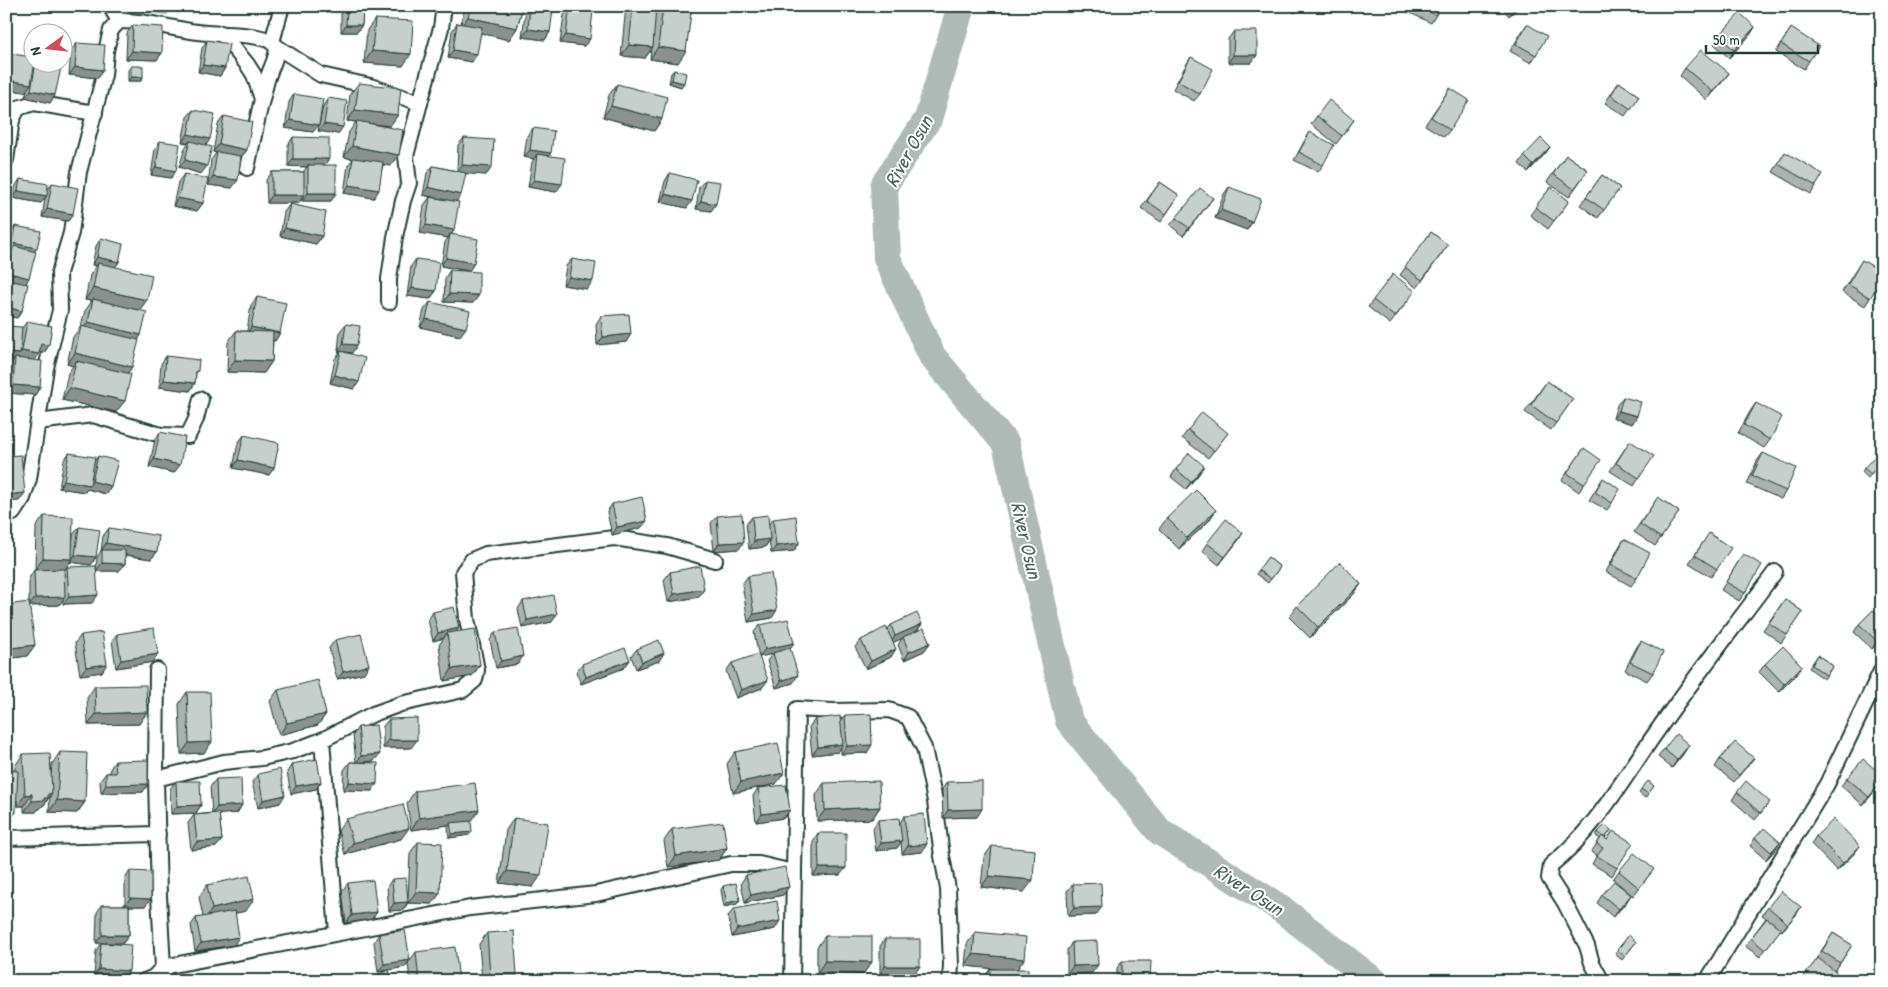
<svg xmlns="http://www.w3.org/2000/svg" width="1888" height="987" viewBox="0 0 1888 987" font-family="'Patrick Hand',sans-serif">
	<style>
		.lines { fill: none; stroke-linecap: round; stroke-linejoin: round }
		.river { stroke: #afbab7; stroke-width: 28 }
		.minor-casing { stroke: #1f3d34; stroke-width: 18 }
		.minor { stroke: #fff; stroke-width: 14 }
		.wall { fill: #abb2af; stroke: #1f3d34 }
		.shaded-wall { fill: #8b918f; stroke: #1f3d34 }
		.building { fill: #c7cfcc; stroke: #1f3d34 }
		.labels { text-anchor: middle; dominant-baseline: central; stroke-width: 4; stroke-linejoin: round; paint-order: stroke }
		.water-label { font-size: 20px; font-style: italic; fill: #4a625b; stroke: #fff }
	</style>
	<rect width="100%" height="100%" fill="#fff"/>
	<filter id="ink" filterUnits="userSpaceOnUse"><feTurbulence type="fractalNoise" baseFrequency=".02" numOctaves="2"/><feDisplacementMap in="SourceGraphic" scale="10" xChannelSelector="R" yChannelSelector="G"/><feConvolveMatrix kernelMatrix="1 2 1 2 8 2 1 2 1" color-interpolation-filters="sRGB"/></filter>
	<g filter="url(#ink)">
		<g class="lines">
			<!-- river -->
			<polyline class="river" points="961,6 928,119 884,185 887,258 932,356 1006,444 1069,721 1159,831 1280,908 1374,981"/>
			<defs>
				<g id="minor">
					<polyline points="110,6 119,21"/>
					<polyline points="221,33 247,64 254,75 262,99"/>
					<polyline points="272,42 282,6"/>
					<polyline points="277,47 321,75 370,86 420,103 441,28 444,6"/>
					<polyline points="6,160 12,120 18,108 34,103 95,113"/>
					<polyline points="389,302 389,279 395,237 403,201 409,183 406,156 420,103"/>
					<polyline points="38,422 93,415 161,435 188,436 196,419 201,399"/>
					<path d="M6 516 13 513 23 498 29 479 46 368 60 310 59 273 71 233 79 172 104 75 106 51 111 30 119 21C150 20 177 31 207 33 226 35 246 33 265 39 270 40 273 43 277 47 277 58 271 67 268 77 259 107 254 137 247 168"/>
					<polyline points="157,670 156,779 159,896 163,967 166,981"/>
					<polyline points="322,740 337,933"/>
					<polyline points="156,779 224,762 262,758 293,751 322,740 373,714 401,704 463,690 475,680 477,670 467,619 463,572 472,560 486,554 614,538 667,546 715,560"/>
					<polyline points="6,838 158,834"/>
					<polyline points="144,981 154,977 163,967 470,908 596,894 731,864 759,864 793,872"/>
					<polyline points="792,981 797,709 833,711 889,710 908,717 924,748 935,801 942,856 948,889 951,965 950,981"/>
					<path d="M1602 981 1592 963 1587 946 1565 903 1549 878 1551 865C1595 830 1623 779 1655 734 1693 679 1735 626 1775 572"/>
					<polyline points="1707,981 1827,784 1882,669"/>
				</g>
			</defs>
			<!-- minor casing -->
			<use href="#minor" class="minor-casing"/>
			<!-- minor -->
			<use href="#minor" class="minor"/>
		</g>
		<!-- wall -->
		<g class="wall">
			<polygon points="342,6 363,6 362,25 357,32 341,32 341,8"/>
			<polygon points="465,6 523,6 517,28 509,40 481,33 472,62 448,58 452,31 457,23 461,24"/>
			<polygon points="626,6 692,6 678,63 650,59 651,50 645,58 621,56"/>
			<polygon points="1286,6 1300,6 1295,13"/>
			<polygon points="1406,6 1440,6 1436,15 1431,23 1404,10"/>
			<polygon points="1501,6 1520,6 1509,16"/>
			<polygon points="530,7 550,32 545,40 522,37 525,15"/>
			<polygon points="570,7 590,39 584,46 560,43 564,15"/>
			<polygon points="375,19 403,66 364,63 367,30"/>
			<polygon points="1527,24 1536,55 1531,63 1510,51"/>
			<polygon points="133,25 162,53 157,60 126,59 127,33"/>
			<polygon points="1755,27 1750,35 1729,58 1714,44 1719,36"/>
			<polygon points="1791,28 1809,61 1804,69 1776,52"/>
			<polygon points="1234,31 1257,55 1251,63 1228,63 1228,39"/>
			<polygon points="207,40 225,68 220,76 198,72 202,48"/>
			<polygon points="77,43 98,78 69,75 71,50"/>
			<polygon points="12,54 34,66 36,62 55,95 50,103 25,97 27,90 25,92 6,89 7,62"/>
			<polygon points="1191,57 1200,94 1194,101 1173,89 1186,65"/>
			<polygon points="131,66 141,81 128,81 128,70"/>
			<polygon points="1685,68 1729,73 1723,81 1707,100 1680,76"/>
			<polygon points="674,70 681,87 669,83 671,73"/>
			<polygon points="1619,82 1639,96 1625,116 1605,103"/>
			<polygon points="359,83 390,126 378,125 399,155 391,166 383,165 374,198 344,193 348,165 353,159 344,157 349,132 356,122 347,121 350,94"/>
			<polygon points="617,84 662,119 654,131 603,117 609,95"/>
			<polygon points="1450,88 1450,130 1444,137 1425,125"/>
			<polygon points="294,94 313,132 285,128 289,102"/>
			<polygon points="328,98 338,134 318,131 323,106"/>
			<polygon points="193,110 206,145 201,174 179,167 185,148 188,143 182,142 187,117"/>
			<polygon points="224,116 247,150 241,157 232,188 208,185 211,160 216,153 213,152 218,124"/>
			<polygon points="1317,116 1354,120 1336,144 1311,124"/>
			<polygon points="533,128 549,156 556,192 528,187 532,162 534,159 524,157 527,136"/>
			<polygon points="1310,132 1323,165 1318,172 1294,160 1305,140"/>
			<polygon points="293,137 324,165 336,193 331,201 302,201 302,197 299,203 267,203 266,180 272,172 303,172 307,167 288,166 288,145"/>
			<polygon points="464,138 492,167 486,175 466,173 456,201 454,230 451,235 474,263 469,271 441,266 445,242 448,238 420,233 424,205 430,197 439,199 423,195 427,173 433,166 457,171 458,145"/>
			<polygon points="160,141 171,178 151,175 155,149"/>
			<polygon points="1550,147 1545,154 1528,172 1519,164 1524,156"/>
			<polygon points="1785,152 1816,186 1811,194 1773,172"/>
			<polygon points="1566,155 1588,170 1569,197 1547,182"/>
			<polygon points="670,173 687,208 660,202 665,181"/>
			<polygon points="184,174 203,203 197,211 173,206 178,182"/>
			<polygon points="1602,175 1620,188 1598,218 1580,205"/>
			<polygon points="20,179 48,189 52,183 73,214 68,221 42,217 45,198 41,203 13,198 15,187"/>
			<polygon points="705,180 711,211 696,209 699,187"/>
			<polygon points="1160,182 1179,195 1161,222 1141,208"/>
			<polygon points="1229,187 1252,222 1247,230 1215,218 1224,194"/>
			<polygon points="1551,187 1569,201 1548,229 1530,215"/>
			<polygon points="1213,198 1183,236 1170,225 1176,218"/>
			<polygon points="290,204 322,236 316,244 280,236 284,212"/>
			<polygon points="15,226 35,252 26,284 22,311 17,318 6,316 6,260 8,253 10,251 7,251 10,234"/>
			<polygon points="1431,232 1448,245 1417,288 1400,275"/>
			<polygon points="101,238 119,262 115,267 140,310 141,335 138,340 116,412 62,400 68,373 73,366 67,364 73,337 81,326 85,311 92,301 85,300 90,275 96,266 92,265 96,246"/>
			<polygon points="416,259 436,291 430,299 407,296 411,266"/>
			<polygon points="572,259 587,289 563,285 566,266"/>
			<polygon points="1862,260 1870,298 1865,306 1842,292"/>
			<polygon points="450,270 479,295 473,303 444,302 445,278"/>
			<polygon points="1393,274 1410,298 1390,324 1368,307"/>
			<polygon points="257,297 280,333 275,341 273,340 272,361 264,373 227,372 228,342 236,331 247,331 251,305"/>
			<polygon points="430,302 460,336 420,327 424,310"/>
			<polygon points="601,316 631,334 626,342 597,345 596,324"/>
			<polygon points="27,321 49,345 44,353 39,352 35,360 40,387 35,395 7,393 8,390 6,392 6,326 22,328"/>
			<polygon points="346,324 352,353 344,352 354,389 330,383 335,359 340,352 338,351 340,331"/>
			<polygon points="1882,351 1882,357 1879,354"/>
			<polygon points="166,356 198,371 196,373 195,383 190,391 159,387 161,364"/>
			<polygon points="1547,381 1573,399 1551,430 1525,412"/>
			<polygon points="1623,397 1637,416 1632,424 1613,418 1617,405"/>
			<polygon points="1756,403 1770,440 1764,448 1738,433 1751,410"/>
			<polygon points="1188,430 1228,433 1208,458 1182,438"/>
			<polygon points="160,432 174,473 149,467 155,440"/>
			<polygon points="244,435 269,475 233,468 238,443"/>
			<polygon points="1630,441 1639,478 1634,486 1610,471"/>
			<polygon points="1584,448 1584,484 1579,492 1562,480"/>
			<polygon points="69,453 94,462 98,456 111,486 106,494 87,489 85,492 59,488 64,460"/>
			<polygon points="1763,453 1786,491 1781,499 1747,484 1757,461"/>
			<polygon points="1881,462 1868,478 1862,472 1864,468"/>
			<polygon points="1176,469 1199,474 1186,489 1171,477"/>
			<polygon points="1603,478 1612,503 1607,510 1589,500"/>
			<polygon points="1658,497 1679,512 1655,546 1634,532"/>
			<polygon points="612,504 641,528 612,535 607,512"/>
			<polygon points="1216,510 1208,522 1179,549 1159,529 1167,518"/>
			<polygon points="44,516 72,547 73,535 79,527 96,557 91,565 70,562 64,570 64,571 67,567 92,603 63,604 63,599 59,605 29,606 29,578 34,570 35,570 36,527"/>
			<polygon points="717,516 739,549 714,551 711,523"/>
			<polygon points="752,517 769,524 773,519 799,543 794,551 771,553 769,541 765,547 749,549 746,524"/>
			<polygon points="109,528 157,552 151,559 125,555 125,564 119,571 96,571 97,557 101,551 103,536"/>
			<polygon points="1243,533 1219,565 1202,551 1207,543"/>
			<polygon points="1624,539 1637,578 1631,586 1606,572 1619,547"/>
			<polygon points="1704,541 1717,569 1711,577 1689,563"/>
			<polygon points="1743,554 1745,593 1739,601 1721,590"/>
			<polygon points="1268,557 1280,567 1268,583 1256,574"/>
			<polygon points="670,572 704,589 699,597 668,602 664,580"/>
			<polygon points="748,576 772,618 748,622 742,584"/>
			<polygon points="1361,584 1353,595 1310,638 1289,617 1297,606"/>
			<polygon points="1785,599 1803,612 1781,643 1763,630"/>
			<polygon points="523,601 552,622 522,628 518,609"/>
			<polygon points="6,605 35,645 27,656 6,659"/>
			<polygon points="433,612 457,632 480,665 472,676 444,681 439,645 444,638 433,641 428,620"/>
			<polygon points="1882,618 1882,638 1872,649 1854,632 1859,624"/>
			<polygon points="922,624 917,631 930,643 924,651 904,660 898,645 902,638 893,642 891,657 866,669 855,647 861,640 887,630 891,625"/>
			<polygon points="760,625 790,648 793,683 776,688 767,661 772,654 759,657 762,688 736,698 726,671 732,663 759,657 754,632"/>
			<polygon points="495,632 518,664 496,668 490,640"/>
			<polygon points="117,634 153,662 116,668 112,641"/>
			<polygon points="81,635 102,672 80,675 75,643"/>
			<polygon points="335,640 364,673 337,679 329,648"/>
			<polygon points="1641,641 1653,673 1647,681 1625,670 1636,648"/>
			<polygon points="637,649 659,661 636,669 631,656"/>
			<polygon points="1818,655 1833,666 1824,679 1809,668"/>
			<polygon points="630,660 624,668 581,684 576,672 582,664"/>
			<polygon points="1765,664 1802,666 1797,674 1779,692 1759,672"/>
			<polygon points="95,686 147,712 139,724 88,725 87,698"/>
			<polygon points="278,690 326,714 318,725 279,735 270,701"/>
			<polygon points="187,692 204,753 181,754 179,704"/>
			<polygon points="845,715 867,753 841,754 841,748 838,752 812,755 809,727 815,719 840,722"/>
			<polygon points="389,719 411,748 383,748 383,726"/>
			<polygon points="358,727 374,761 364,762 372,791 343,790 344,770 350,762 356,762 353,735"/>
			<polygon points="1664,749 1684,753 1672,768 1658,757"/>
			<polygon points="60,752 85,802 77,813 49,812 50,796 44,805 43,805 40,809 38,809 36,812 24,812 24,806 17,806 17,800 8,824 6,824 6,770 15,770 15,766 23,754 51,774 52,764"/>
			<polygon points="735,752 776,784 733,793 727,764"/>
			<polygon points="1754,758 1734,782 1715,767 1720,759"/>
			<polygon points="115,761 143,792 101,793 100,781 106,773 110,773 110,769"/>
			<polygon points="292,764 321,782 316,789 291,794 287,772"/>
			<polygon points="258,774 280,803 258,808 252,782"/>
			<polygon points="1847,778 1879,786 1863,805 1841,786"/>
			<polygon points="216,779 242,805 237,813 219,814 222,840 216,847 191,850 188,823 194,815 212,813 210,787"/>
			<polygon points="176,781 201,805 196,813 171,814 170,789"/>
			<polygon points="1648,781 1654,786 1645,798 1639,793"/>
			<polygon points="947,782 977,817 943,818 942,789"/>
			<polygon points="824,783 880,807 872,819 817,821 816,795"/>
			<polygon points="758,788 790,810 784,818 756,822 753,796"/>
			<polygon points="415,791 471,822 469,835 449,838 448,827 449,825 411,830 407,803"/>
			<polygon points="1737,792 1770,802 1755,820 1732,800"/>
			<polygon points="904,816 922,852 902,854 901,842 897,848 876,851 873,828 878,820 900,823"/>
			<polygon points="514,818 533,887 499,883 506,830"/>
			<polygon points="346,819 401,839 345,854 338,831"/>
			<polygon points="672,829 727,848 719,860 668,867 664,841"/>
			<polygon points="1611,830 1605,838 1607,840 1613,831 1617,868 1612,876 1592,864 1597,855 1591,852 1600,839 1596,836 1598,832"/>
			<polygon points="818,833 840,875 813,876 813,841"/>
			<polygon points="1816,836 1854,854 1837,871 1811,844"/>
			<polygon points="1755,838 1775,850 1766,860 1750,846"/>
			<polygon points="418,842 440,893 432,904 408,903 403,910 389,911 387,887 392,879 408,898 410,853"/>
			<polygon points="992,846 1024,892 981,887 984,857"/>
			<polygon points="1654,869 1633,896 1613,879 1619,871"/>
			<polygon points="130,871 145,906 129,906 129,935 123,943 96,943 97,912 102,905 125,905 125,879"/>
			<polygon points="746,875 783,895 745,903 741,883"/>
			<polygon points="348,883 377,912 372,919 346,923 342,891"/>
			<polygon points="1073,884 1096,915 1068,916 1067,891"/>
			<polygon points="207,885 246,911 235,913 234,945 195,951 191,925 196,918 203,917 199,897"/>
			<polygon points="723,886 737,904 724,907 721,890"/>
			<polygon points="1602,895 1626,903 1613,917 1597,903"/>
			<polygon points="1768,907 1801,907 1782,931 1780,930 1760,957 1745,946 1766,918 1762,915"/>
			<polygon points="734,909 775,929 732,937 728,916"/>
			<polygon points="975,932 1024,959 1017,969 1028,981 982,981 990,969 1000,969 965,966 967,944"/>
			<polygon points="487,933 513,981 482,981 479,944"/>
			<polygon points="1833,933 1852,945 1835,971 1829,967 1847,981 1801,981 1817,959 1816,959"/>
			<polygon points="379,934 410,960 405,967 378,972 374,942"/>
			<polygon points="1629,935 1636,942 1622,960 1615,954"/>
			<polygon points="825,936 872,962 863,974 817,973 817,947"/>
			<polygon points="885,939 915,974 880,974 880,946"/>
			<polygon points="1072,942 1092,973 1067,974 1067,950"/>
			<polygon points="101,943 124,979 94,976 96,951"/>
			<polygon points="416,952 459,981 410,981 408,963"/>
			<polygon points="1122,961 1150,981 1117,981 1117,968"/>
			<polygon points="379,974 392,981 377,981 376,977"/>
		</g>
		<!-- shaded-wall -->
		<g class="shaded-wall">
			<polygon points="146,6 172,6 167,14 142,11"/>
			<polygon points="559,6 570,6 568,8"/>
			<polygon points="1517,6 1520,6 1509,16 1515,8"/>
			<polygon points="468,17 517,28 509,40 460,28"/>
			<polygon points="346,25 362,25 357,32 341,32"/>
			<polygon points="1755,27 1750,35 1729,58 1734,50"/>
			<polygon points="528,29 550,32 545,40 522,37"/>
			<polygon points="566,35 590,39 584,46 560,43"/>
			<polygon points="629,45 653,47 645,58 621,56"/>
			<polygon points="658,47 686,51 678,63 650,59"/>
			<polygon points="453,50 477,54 472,62 448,58"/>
			<polygon points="132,51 162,53 157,60 126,59"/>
			<polygon points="372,51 411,54 403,66 364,63"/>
			<polygon points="1233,55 1257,55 1251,63 1228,63"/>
			<polygon points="203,65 225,68 220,76 198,72"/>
			<polygon points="75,67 103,70 98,78 69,75"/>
			<polygon points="1729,73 1723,81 1707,100 1713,92"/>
			<polygon points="131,77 143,77 141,81 128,81"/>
			<polygon points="8,80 31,84 25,92 6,89 6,83"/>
			<polygon points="672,80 684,83 681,87 669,83"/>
			<polygon points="31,90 55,95 50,103 25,97"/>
			<polygon points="611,106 662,119 654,131 603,117"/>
			<polygon points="355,110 398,115 390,126 357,122 357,121 356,122 347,121"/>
			<polygon points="290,120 319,125 313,132 285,128"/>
			<polygon points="324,124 343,127 338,134 318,131"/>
			<polygon points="188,134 210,139 205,147 190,141 188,143 182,142"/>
			<polygon points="219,144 247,150 241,157 213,152"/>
			<polygon points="352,146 399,155 391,166 353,159 353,158 353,159 344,157"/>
			<polygon points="1550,147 1545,154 1528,172 1533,165"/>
			<polygon points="530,150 551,153 545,160 537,154 534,159 524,157"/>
			<polygon points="293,159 329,159 323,167 308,165 307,167 288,166"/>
			<polygon points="185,160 207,166 201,174 179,167"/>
			<polygon points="462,165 492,167 486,175 456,173"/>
			<polygon points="156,167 176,171 171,178 151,175"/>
			<polygon points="213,177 238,180 232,188 208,185"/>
			<polygon points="534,180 562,184 556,192 528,187"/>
			<polygon points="349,185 379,190 374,198 344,193"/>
			<polygon points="428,187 461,195 456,202 423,195"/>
			<polygon points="18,191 47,196 41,203 13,198"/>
			<polygon points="308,193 336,193 331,201 302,201"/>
			<polygon points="665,194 692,201 687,208 660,202"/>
			<polygon points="272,195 304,195 299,203 267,203"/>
			<polygon points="178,198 203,203 197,211 173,206"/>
			<polygon points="1213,198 1207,206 1183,236 1189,228"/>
			<polygon points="701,201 716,204 711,211 696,209"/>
			<polygon points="47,209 73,214 68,221 42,217"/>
			<polygon points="1221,210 1252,222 1247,230 1215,218"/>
			<polygon points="426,225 454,230 450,237 450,234 448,238 420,233"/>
			<polygon points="285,228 322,236 316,244 280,236"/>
			<polygon points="12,243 37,248 32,256 14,246 10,251 7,251"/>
			<polygon points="97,257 119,262 113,270 98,263 96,266 92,265"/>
			<polygon points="446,258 474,263 469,271 441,266"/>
			<polygon points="6,272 29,278 24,286 6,281"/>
			<polygon points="569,277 593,281 587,289 563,285"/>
			<polygon points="93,288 147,300 139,311 93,299 92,301 85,300"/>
			<polygon points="412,288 436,291 430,299 407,296"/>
			<polygon points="449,294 479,295 473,303 444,302"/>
			<polygon points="6,307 22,311 17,318 6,316"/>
			<polygon points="426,319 466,328 460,336 420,327"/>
			<polygon points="88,322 141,335 133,347 80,333"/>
			<polygon points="251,327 280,333 275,341 246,335"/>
			<polygon points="631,334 626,342 597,345 603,337"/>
			<polygon points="41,344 49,345 44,353 35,352"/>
			<polygon points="343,344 357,345 352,353 338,351"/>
			<polygon points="22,351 39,354 34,362 15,358 12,362 6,361 6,353 19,354"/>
			<polygon points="75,353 132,367 124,379 76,361 73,366 67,364"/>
			<polygon points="235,360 272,361 264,373 227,372"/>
			<polygon points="335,375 359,382 354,389 330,383"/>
			<polygon points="164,380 195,383 190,391 159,387"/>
			<polygon points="13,385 40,387 35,395 7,393"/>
			<polygon points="70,388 125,401 116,412 62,400"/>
			<polygon points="1619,411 1637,416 1632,424 1613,418"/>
			<polygon points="154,459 180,465 174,473 149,467"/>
			<polygon points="238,460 274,468 269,475 233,468"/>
			<polygon points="1204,466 1199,474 1186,489 1191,482"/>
			<polygon points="64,480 90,485 92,481 111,486 106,494 87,489 85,492 59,488"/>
			<polygon points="25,493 19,501 6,502 6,495"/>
			<polygon points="1216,510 1208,522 1179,549 1187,538"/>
			<polygon points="647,521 641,528 612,535 617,527"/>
			<polygon points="1243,533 1238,541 1219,565"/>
			<polygon points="770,539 765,547 749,549 754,541"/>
			<polygon points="744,542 739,549 714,551 719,543"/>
			<polygon points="106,543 157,552 151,559 102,551 102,550 101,551"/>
			<polygon points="799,543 794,551 771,553 776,546"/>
			<polygon points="75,555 96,557 91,565 70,562"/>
			<polygon points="43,558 72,559 64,571 35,570"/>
			<polygon points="102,563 125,564 119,571 96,571"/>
			<polygon points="1361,584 1353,595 1310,638 1318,627"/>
			<polygon points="704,589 699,597 668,602 674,594"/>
			<polygon points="98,595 92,603 63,604 69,597"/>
			<polygon points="65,597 59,605 29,606 35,598"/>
			<polygon points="777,610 772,618 748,622 754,614"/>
			<polygon points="557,614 552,622 522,628 527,620"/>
			<polygon points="922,624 916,632 890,644 895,636"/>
			<polygon points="459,628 454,636 447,633 444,638 433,641 438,633"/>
			<polygon points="1882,636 1882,638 1872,649 1877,641"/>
			<polygon points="794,643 788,651 759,657 765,649"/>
			<polygon points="930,643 924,651 904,660 909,652"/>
			<polygon points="35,645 27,656 6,659 6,655 11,648"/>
			<polygon points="896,649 891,657 866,669 871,661"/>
			<polygon points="664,653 659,661 636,669 642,662"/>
			<polygon points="158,654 153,662 116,668 121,660"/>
			<polygon points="523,656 518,664 496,668 501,661"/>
			<polygon points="630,660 624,668 581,684 586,677"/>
			<polygon points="107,664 102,672 80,675 86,667"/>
			<polygon points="369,665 364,673 337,679 343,672"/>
			<polygon points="480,665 472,676 444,681 452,669"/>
			<polygon points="1802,666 1797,674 1779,692 1784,684"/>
			<polygon points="798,675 793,683 776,688 781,681"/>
			<polygon points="768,680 762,688 736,698 741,690"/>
			<polygon points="147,712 139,724 88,725 96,714"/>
			<polygon points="326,714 318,725 279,735 287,723"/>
			<polygon points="389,740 417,740 411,748 383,748"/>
			<polygon points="212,742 204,753 181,754 189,743"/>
			<polygon points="843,744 838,752 812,755 818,747"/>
			<polygon points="872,745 867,753 841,754 847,746"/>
			<polygon points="1689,745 1684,753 1672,768 1677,760"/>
			<polygon points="380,754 374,761 356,763 361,756"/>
			<polygon points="784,773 776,784 733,793 741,782"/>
			<polygon points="1882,781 1879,786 1863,805 1869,797"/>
			<polygon points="321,782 316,789 291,794 296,786"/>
			<polygon points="349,782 377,784 372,791 343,790"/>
			<polygon points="148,784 143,792 101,793 106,785"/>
			<polygon points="52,793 44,805 43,805 40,809 38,809 36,812 24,812 32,801 48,794"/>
			<polygon points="32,794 24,806 17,806 25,795"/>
			<polygon points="285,795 280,803 258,808 263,800"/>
			<polygon points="57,800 85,802 77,813 49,812"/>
			<polygon points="201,805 196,813 171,814 177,806"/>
			<polygon points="242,805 237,813 212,815 217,807"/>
			<polygon points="880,807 872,819 817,821 825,810"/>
			<polygon points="982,809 977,817 943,818 948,810"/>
			<polygon points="479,810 471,822 411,830 419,818"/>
			<polygon points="790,810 784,818 756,822 762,814"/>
			<polygon points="6,812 16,812 8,824 6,824"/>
			<polygon points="409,828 401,839 345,854 353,843"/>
			<polygon points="472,832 469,835 449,838 452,834"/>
			<polygon points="222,840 216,847 191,850 197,842"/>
			<polygon points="902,841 897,848 876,851 881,843"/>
			<polygon points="1780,842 1775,850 1766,860 1771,852"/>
			<polygon points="927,844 922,852 902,854 908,846"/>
			<polygon points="1860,846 1854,854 1837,871 1843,863"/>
			<polygon points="727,848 719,860 668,867 676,856"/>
			<polygon points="819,868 846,868 840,875 813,876"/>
			<polygon points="507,871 541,875 533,887 499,883"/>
			<polygon points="989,876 1033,880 1024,892 981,887"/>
			<polygon points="789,887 783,895 745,903 751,895"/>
			<polygon points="416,892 440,893 432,904 408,903"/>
			<polygon points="1631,895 1626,903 1613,917 1619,909"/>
			<polygon points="130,898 151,899 145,906 125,906"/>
			<polygon points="254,899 246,911 204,920 212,909"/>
			<polygon points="740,900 737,904 724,907 727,903"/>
			<polygon points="408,902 403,910 389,911 394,903"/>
			<polygon points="1102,907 1096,915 1068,916 1074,908"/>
			<polygon points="1801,907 1796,915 1782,931 1788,924"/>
			<polygon points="377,912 372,919 346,923 352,915"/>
			<polygon points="780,921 775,929 732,937 737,929"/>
			<polygon points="102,935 129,935 123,943 96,943"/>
			<polygon points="239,937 234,945 195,951 201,943"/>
			<polygon points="973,954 1024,959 1016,971 965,966"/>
			<polygon points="410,960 405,967 378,972 384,964"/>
			<polygon points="825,961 872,962 863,974 817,973"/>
			<polygon points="1098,965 1092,973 1067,974 1073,966"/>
			<polygon points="885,966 920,966 915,974 880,974"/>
			<polygon points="99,969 129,971 124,979 94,976"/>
			<polygon points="517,975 513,981 487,981 490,976"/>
		</g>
		<!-- building -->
		<g class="building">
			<polygon points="347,6 363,6 362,25 346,25"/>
			<polygon points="471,6 523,6 517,28 468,17"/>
			<polygon points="633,6 656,6 653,47 629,45"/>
			<polygon points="663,6 692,6 686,51 658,47"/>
			<polygon points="1417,6 1440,6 1436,15"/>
			<polygon points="530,7 553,10 550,32 528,29"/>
			<polygon points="570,7 593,11 590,39 566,35"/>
			<polygon points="1740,13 1755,27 1734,50 1719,36"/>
			<polygon points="375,19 413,21 411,54 372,51"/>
			<polygon points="457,23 482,27 477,54 453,50"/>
			<polygon points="1527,24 1547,36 1536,55 1516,44"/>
			<polygon points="133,25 163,27 162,53 132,51"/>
			<polygon points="1791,28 1819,46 1809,61 1781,44"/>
			<polygon points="1234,31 1257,31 1257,55 1233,55"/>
			<polygon points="207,40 229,44 225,68 203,65"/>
			<polygon points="77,43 105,45 103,70 75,67"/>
			<polygon points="1701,50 1729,73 1713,92 1685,68"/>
			<polygon points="12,54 32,57 32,62 35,62 31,84 8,80"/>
			<polygon points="1191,57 1213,69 1200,94 1178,81"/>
			<polygon points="36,62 61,68 55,95 31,90"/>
			<rect x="131" y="66" width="12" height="11"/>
			<polygon points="674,70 686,73 684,83 672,80"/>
			<polygon points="1619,82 1639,96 1631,109 1611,95"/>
			<polygon points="359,83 401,88 398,115 355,110"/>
			<polygon points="617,84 667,97 662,119 611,106"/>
			<polygon points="1450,88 1469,100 1450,130 1431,117"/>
			<polygon points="294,94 323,99 319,125 290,120"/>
			<polygon points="328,98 347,101 343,127 324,124"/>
			<polygon points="1329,100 1354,120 1342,136 1317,116"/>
			<polygon points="193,110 215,114 210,139 188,134"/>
			<polygon points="224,116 252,122 247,150 219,144"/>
			<polygon points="357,121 403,130 399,155 352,146"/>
			<polygon points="533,128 554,131 551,153 530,150"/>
			<polygon points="1310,132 1334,145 1323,165 1299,152"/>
			<polygon points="293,137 329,138 329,159 293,159"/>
			<polygon points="464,138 494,140 492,167 462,165"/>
			<polygon points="1541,138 1550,147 1533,165 1524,156"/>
			<polygon points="160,141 180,144 176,171 156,167"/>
			<polygon points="190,141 212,147 207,166 185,160"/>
			<polygon points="217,152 241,156 238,180 213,177"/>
			<polygon points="1785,152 1823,174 1816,186 1778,164"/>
			<polygon points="537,154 565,158 562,184 534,180"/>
			<polygon points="1566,155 1588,170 1574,189 1553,174"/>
			<polygon points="353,158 383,162 379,190 349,185"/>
			<rect x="308" y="165" width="28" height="28"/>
			<polygon points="433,166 466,173 461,195 428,187"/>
			<rect x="272" y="172" width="32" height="23"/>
			<polygon points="670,173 697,180 692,201 665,194"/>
			<polygon points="184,174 208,179 203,203 178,198"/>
			<polygon points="1602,175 1620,188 1604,210 1586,197"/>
			<polygon points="20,179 48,184 47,196 18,191"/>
			<polygon points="705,180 720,182 716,204 701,201"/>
			<polygon points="1160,182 1179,195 1166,214 1147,201"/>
			<polygon points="52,183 78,188 73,214 47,209"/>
			<polygon points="1229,187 1261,199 1252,222 1221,210"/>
			<polygon points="1551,187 1569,201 1554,221 1535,207"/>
			<polygon points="1200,188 1213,198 1189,228 1176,218"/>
			<polygon points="430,197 459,202 454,230 426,225"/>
			<polygon points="290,204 326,212 322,236 285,228"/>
			<polygon points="15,226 41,231 37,248 12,243"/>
			<polygon points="1431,232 1448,245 1422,280 1405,267"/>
			<polygon points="450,234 478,239 474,263 446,258"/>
			<polygon points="101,238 123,244 119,262 97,257"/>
			<polygon points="14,246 36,252 29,278 6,272"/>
			<polygon points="416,259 439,262 436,291 412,288"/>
			<polygon points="572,259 596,263 593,281 569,277"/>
			<polygon points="1862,260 1882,272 1882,279 1870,298 1848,284"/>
			<polygon points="98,263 152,275 147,300 93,288"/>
			<polygon points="450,270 479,272 479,295 449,294"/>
			<polygon points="1393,274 1415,291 1395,317 1373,300"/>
			<polygon points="6,280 28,284 22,311 6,307"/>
			<polygon points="257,297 286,303 280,333 251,327"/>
			<polygon points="93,299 147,312 141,335 88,322"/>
			<polygon points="430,302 470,311 466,328 426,319"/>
			<polygon points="629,314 631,334 603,337 601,316"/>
			<polygon points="27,321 52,326 49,345 41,344 39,354 22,351"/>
			<polygon points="346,324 360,326 357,345 343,344"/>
			<polygon points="6,326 22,327 20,354 6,353"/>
			<polygon points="81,326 139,340 132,367 75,353"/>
			<polygon points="236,331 273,332 272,361 235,360"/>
			<polygon points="341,351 365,358 359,382 335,375"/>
			<polygon points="166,356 199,360 198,371 196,371 195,383 164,380"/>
			<polygon points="6,357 12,358 9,388 6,387"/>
			<polygon points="15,358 42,361 40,387 13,385"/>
			<polygon points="76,361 131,374 125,401 70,388"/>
			<polygon points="1547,381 1573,399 1556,423 1531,405"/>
			<polygon points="1623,397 1641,402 1637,416 1619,411"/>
			<polygon points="1756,403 1782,417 1770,440 1744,425"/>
			<polygon points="1202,412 1228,433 1214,451 1188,430"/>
			<polygon points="160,432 185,437 180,465 154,459"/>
			<polygon points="244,435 279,443 274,468 238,460"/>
			<polygon points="1630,441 1654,456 1639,478 1616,463"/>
			<polygon points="1584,448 1601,460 1584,484 1567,473"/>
			<polygon points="69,453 95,457 90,485 64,480"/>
			<polygon points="1189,453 1204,466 1191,482 1176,469"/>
			<polygon points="1763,453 1796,468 1786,491 1752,476"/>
			<polygon points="21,455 25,493 6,495 6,456"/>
			<polygon points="98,456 118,461 111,486 92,481"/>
			<polygon points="1874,457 1881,462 1871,474 1864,468"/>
			<polygon points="1603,478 1620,489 1612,503 1595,492"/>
			<polygon points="1196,490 1216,510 1187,538 1167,518"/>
			<polygon points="642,497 647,521 617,527 612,504"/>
			<polygon points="1658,497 1679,512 1661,538 1640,524"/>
			<polygon points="742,514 744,542 719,543 717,516"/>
			<polygon points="768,515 770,539 754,541 752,517"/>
			<polygon points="44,516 73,517 72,559 43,558"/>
			<polygon points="796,516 799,543 776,546 773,519"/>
			<polygon points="1226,519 1243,533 1225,557 1207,543"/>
			<polygon points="79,527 100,530 96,557 75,555"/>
			<polygon points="109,528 159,536 157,552 106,543"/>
			<polygon points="1709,533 1731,548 1717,569 1695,555"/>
			<polygon points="1624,539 1650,553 1637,578 1611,565"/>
			<polygon points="102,550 125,550 125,564 102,563"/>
			<polygon points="1743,554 1762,565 1745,593 1726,582"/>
			<polygon points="1268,557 1280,567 1271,579 1258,570"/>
			<polygon points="1340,562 1361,584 1318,627 1297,606"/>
			<polygon points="96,566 98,595 69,597 67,567"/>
			<polygon points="700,566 704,589 674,594 670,572"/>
			<polygon points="64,569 65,597 35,598 34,570"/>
			<polygon points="771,573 777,610 754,614 748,576"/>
			<polygon points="553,595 557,614 527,620 523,601"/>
			<polygon points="1785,599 1803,612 1787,635 1769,623"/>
			<polygon points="29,602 35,645 11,648 6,617 6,605"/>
			<polygon points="454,607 459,628 438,633 433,612"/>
			<polygon points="1873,610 1882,618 1882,636 1877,641 1859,624"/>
			<polygon points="917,613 922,624 895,636 891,625"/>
			<polygon points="788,619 794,643 765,649 760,625"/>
			<polygon points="886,627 896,649 871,661 861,640"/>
			<polygon points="154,628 158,654 121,660 117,634"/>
			<polygon points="518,628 523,656 501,661 495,632"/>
			<polygon points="924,628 930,643 909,652 903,637"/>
			<polygon points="475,629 480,665 452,669 447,633"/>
			<polygon points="102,632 107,664 86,667 81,635"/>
			<polygon points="361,634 369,665 343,672 335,640"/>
			<polygon points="659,640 664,653 642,662 637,649"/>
			<polygon points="1641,641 1663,652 1653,673 1630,662"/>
			<polygon points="1783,646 1802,666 1784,684 1765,664"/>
			<polygon points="625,648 630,660 586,677 582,664"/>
			<polygon points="790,648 798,675 781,681 773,653"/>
			<polygon points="758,654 768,680 741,690 732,663"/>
			<polygon points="1818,655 1833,666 1826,675 1812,665"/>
			<polygon points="318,680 326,714 287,723 278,690"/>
			<polygon points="146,685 147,712 96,714 95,686"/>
			<polygon points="187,692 210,692 212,742 189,743"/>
			<polygon points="871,714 872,745 847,746 845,715"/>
			<polygon points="840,716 843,744 818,747 815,719"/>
			<polygon points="417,718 417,740 389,740 389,719"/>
			<polygon points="376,725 380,754 361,756 358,727"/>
			<polygon points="1676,734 1689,745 1677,760 1664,749"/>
			<polygon points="1735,742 1754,758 1739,775 1720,759"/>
			<polygon points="778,743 784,773 741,782 735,752"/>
			<polygon points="60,752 87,753 85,802 57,800"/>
			<polygon points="50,753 52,793 48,794 48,798 44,798 45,800 32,801 32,794 25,795 23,754"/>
			<polygon points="317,759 321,782 296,786 292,764"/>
			<polygon points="1863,759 1882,775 1882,781 1869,797 1847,778"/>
			<polygon points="148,760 148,784 106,785 106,773 116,773 115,761"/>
			<polygon points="350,762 378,763 377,784 349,782"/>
			<polygon points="280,769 285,795 263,800 258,774"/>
			<polygon points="6,770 18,771 16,812 6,812"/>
			<polygon points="241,778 242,805 217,807 216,779"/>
			<polygon points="176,781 200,781 201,805 177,806"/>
			<polygon points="879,781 880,807 825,810 824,783"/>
			<polygon points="982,781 982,809 948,810 947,782"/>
			<polygon points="1648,781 1654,786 1648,794 1641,789"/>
			<polygon points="1746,781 1770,802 1760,813 1737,792"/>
			<polygon points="475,783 479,810 419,818 415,791"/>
			<polygon points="786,785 790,810 762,814 758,788"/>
			<polygon points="403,804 409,828 353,843 346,819"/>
			<polygon points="219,813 222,840 197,842 194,815"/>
			<polygon points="924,814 927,844 908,846 904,816"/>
			<polygon points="514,818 548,823 541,875 507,871"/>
			<polygon points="899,818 902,841 881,843 878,820"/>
			<polygon points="1834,819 1860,846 1843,863 1816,836"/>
			<polygon points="471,821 472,832 452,834 450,823"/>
			<polygon points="723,822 727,848 676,856 672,829"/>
			<polygon points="1605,825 1611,830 1605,838 1598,832"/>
			<polygon points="1764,828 1780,842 1771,852 1755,838"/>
			<polygon points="1613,831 1633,843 1617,868 1597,856 1603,848 1597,844 1602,836 1607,840"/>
			<polygon points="818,833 846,833 846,868 819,868"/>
			<polygon points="418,842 442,843 440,893 416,892"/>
			<polygon points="992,846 1035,850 1033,880 989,876"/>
			<polygon points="1634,853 1654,869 1639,888 1619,871"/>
			<polygon points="785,867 789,887 751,895 746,875"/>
			<polygon points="130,871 151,872 151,899 130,898"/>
			<polygon points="249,876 254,899 212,909 207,885"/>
			<polygon points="406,878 408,902 394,903 392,879"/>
			<polygon points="373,880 377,912 352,915 348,883"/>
			<polygon points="1614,881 1631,895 1619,909 1602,895"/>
			<polygon points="736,883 740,900 727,903 723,886"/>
			<polygon points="1101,883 1102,907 1074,908 1073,884"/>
			<polygon points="1781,891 1801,907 1788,924 1768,907"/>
			<polygon points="777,901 780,921 737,929 734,909"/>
			<rect x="102" y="905" width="27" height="30"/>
			<polygon points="235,911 239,937 201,943 196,918"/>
			<polygon points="1767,918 1781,929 1765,950 1751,938"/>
			<polygon points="405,930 410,960 384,964 379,934"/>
			<polygon points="514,931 517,975 490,976 487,933"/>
			<polygon points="975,932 1026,937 1024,959 973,954"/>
			<polygon points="1833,933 1852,945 1840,963 1822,951"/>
			<polygon points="1629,935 1636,942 1625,956 1617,950"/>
			<polygon points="825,936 872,936 872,962 825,961"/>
			<rect x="885" y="939" width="35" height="27"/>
			<polygon points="1097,941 1098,965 1073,966 1072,942"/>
			<polygon points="101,943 131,945 129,971 99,969"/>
			<polygon points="455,947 459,981 419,981 416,952"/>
			<polygon points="1818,958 1847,981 1810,981 1804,976"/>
			<polygon points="1122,961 1151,961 1150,981 1122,981"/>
			<rect x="990" y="969" width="38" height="12"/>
			<polygon points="389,970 392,981 381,981 379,974"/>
			<rect x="749" y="978" width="17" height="3"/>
		</g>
	</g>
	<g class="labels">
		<!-- water labels -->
		<g class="water-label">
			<text transform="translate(908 151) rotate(-61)">River Osun</text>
			<text transform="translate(1027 540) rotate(77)">River Osun</text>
			<text transform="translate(1249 889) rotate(33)">River Osun</text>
		</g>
	</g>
	<!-- margin -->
	<rect width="1888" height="987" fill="none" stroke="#fff" stroke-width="25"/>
	<rect x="12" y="12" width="1863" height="962" fill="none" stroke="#1f3d34" stroke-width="2" filter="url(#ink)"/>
	<!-- north arrow -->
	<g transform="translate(48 48) rotate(255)"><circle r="24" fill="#ffffff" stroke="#a5b1ae"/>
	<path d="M0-4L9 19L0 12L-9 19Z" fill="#d1495b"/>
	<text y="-8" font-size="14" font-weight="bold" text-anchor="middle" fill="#1f3d34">N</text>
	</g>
	<!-- scale -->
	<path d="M1706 45v8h112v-8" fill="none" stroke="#1f3d34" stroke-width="2.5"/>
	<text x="1713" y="45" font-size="15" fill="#1f3d34" stroke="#ffffff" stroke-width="4" paint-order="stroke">50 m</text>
</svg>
